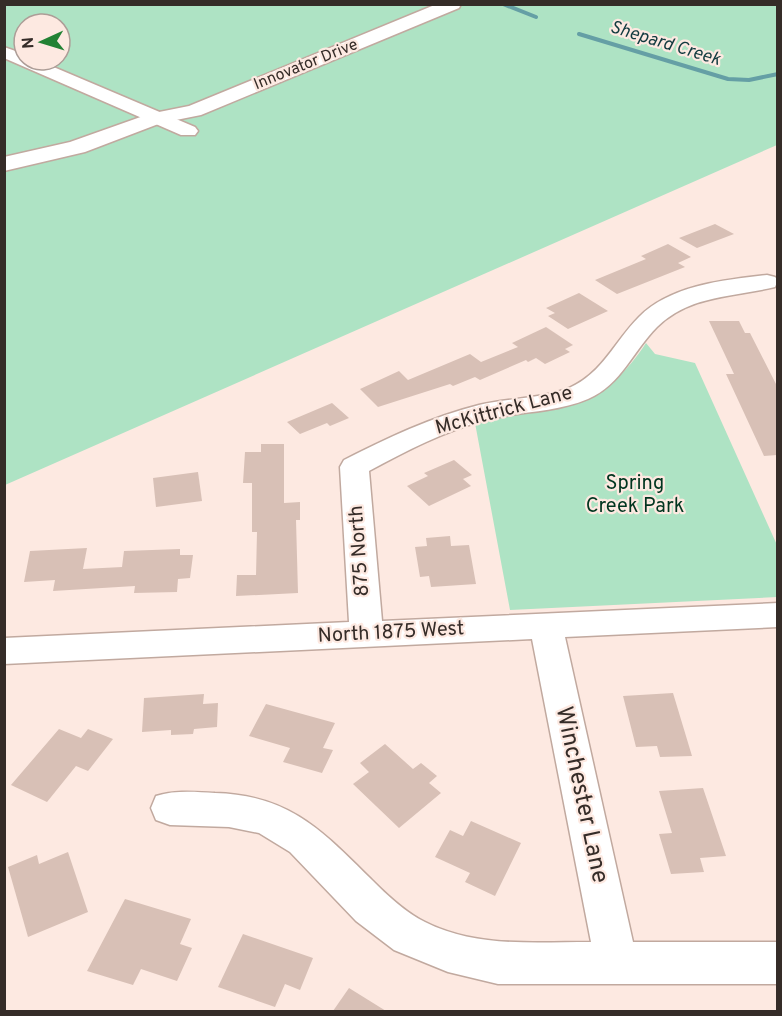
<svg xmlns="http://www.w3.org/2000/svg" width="782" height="1016" viewBox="0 0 782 1016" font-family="Overpass,sans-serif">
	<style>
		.green { fill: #aee3c4; fill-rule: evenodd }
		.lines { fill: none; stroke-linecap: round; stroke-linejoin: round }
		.stream { stroke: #659fa5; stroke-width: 4 }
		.building { fill: #d8c0b6 }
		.minor-casing { stroke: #c1a99f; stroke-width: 3 }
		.major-casing { stroke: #c1a99f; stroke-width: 3 }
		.minor { fill: #fff; fill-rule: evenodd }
		.major { fill: #fff; fill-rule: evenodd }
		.labels { text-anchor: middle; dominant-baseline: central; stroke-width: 4.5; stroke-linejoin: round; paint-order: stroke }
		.far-street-label { font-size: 16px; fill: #352c28; stroke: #fde9e1 }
		.far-water-label { font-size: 18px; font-style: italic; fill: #123b40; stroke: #fde9e1 }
		.street-label { font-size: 20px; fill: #352c28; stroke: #fde9e1 }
		.park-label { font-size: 20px; fill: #00351f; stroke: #fde9e1 }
		.near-street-label { font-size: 24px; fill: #352c28; stroke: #fde9e1 }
	</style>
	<rect width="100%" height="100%" fill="#fde9e1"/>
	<!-- green -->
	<g class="green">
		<path d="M5 5H777V145L5 485ZM24 24H60V60H24Z"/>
		<path d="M646 343 655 354 695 363 777 545V597L510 610 475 423C550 405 598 417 646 343Z"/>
	</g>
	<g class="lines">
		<!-- stream -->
		<g class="stream">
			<polyline points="503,4 536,17"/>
			<polyline points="579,34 728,79 749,80 778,74"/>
		</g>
	</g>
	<!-- building -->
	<g class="building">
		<polygon points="715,224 734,234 697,248 679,238"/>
		<polygon points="668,244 691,257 678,263 685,267 617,294 595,280 646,259 641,256"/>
		<polygon points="579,293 608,311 568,329 548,316 555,313 546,308"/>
		<polygon points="709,321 739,321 745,333 750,333 777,386 777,455 764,456 726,374 734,374"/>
		<polygon points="546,327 573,345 565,349 570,352 545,364 536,358 528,362 526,360 480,380 475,377 453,386 450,384 378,407 360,389 399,371 408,380 470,354 481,362 518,347 512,343"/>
		<polygon points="332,403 349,418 330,426 327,423 300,434 287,422"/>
		<polygon points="261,444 284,444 284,503 300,502 300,520 296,520 298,593 236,596 237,575 256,575 257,532 252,532 252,483 243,483 245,452 261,452"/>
		<polygon points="454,460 472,475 463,479 471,486 429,506 407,486 428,476 424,473"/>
		<polygon points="198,472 202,501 156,507 153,478"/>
		<polygon points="450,536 451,546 469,545 476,584 431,587 429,576 420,577 415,547 427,546 426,538"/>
		<polygon points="87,548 83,569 122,567 124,551 180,549 180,555 193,555 190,578 178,579 177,592 134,593 135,586 53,591 55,580 24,582 30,551"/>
		<polygon points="673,693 692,756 660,757 657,746 636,747 623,696"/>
		<polygon points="204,694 203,704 218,703 217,727 194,729 193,734 171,735 171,730 142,732 144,698"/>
		<polygon points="266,704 335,723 323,748 333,750 322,773 283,762 290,748 249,736"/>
		<polygon points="59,729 81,738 88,729 113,739 88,771 76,766 47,802 11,785"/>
		<polygon points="385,744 413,769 421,763 437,776 429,783 441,793 399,828 353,784 369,772 360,763"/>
		<polygon points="703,788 726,856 700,858 704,872 671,874 659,834 672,833 659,791"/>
		<polygon points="471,821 521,843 495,896 465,882 470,873 435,857 450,830 463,836"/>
		<polygon points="68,852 88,912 28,937 8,867 37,855 39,864"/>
		<polygon points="125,899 191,919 180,944 192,948 177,981 141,969 133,985 87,971"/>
		<polygon points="243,934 313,958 300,990 285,984 275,1007 218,987"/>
		<polygon points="349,988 386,1011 333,1011"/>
	</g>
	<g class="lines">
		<defs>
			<g id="minor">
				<polygon points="4,47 24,54 24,60 37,60 195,127 198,131 195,135 181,135 4,58"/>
				<path d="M767 275 775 277 778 280 775 287C734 297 689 295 657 327 632 352 622 384 588 399 555 413 519 411 486 420 444 431 406 451 369 471L382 621 778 603V627L565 637 633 942H778V984H498L448 972 394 950 356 921 290 852 259 833 229 827 170 825 156 820 151 808 156 796C175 790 195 792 215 793 290 795 322 831 372 880 387 895 406 913 425 922 476 948 536 942 591 942L532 639 4 664V638L349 622 340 467 344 460C388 438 431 417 479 405 508 398 541 399 569 388 603 373 614 342 639 317 671 285 724 280 767 275Z"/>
			</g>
			<polygon id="major" points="437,4 461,4 459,8 201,115 161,123 85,152 4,171 4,157 70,142 149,114 189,106"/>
		</defs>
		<!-- minor casing -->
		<use href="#minor" class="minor-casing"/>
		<!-- major casing -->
		<use href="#major" class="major-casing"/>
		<!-- minor -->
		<use href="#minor" class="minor"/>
		<!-- major -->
		<use href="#major" class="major"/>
	</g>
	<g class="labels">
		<!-- far-street labels -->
		<g class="far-street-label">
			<text transform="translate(306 65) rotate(-22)">Innovator Drive</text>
		</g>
		<!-- far-water labels -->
		<g class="far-water-label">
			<text transform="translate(665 44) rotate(17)">Shepard Creek</text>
		</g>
		<!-- street labels -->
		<g class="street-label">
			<text transform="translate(504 411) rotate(-15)">McKittrick Lane</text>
			<text transform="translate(360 551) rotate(-94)">875 North</text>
			<text transform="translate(391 633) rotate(-3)">North 1875 West</text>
		</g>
		<!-- park labels -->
		<g class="park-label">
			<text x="635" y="484">Spring<tspan x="635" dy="23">Creek Park</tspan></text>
		</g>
		<!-- near-street labels -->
		<g class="near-street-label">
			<text transform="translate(581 795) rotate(78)">Winchester Lane</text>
		</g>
	</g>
	<!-- border -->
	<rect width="782" height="1016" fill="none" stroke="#352c28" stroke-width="12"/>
	<!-- north arrow -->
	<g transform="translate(42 42) rotate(266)"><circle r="28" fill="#fde9e1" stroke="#ad9d97" stroke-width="1.5"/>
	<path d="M0-4.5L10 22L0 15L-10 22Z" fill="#228234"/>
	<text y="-9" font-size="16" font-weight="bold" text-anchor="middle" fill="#352c28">N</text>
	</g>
</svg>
